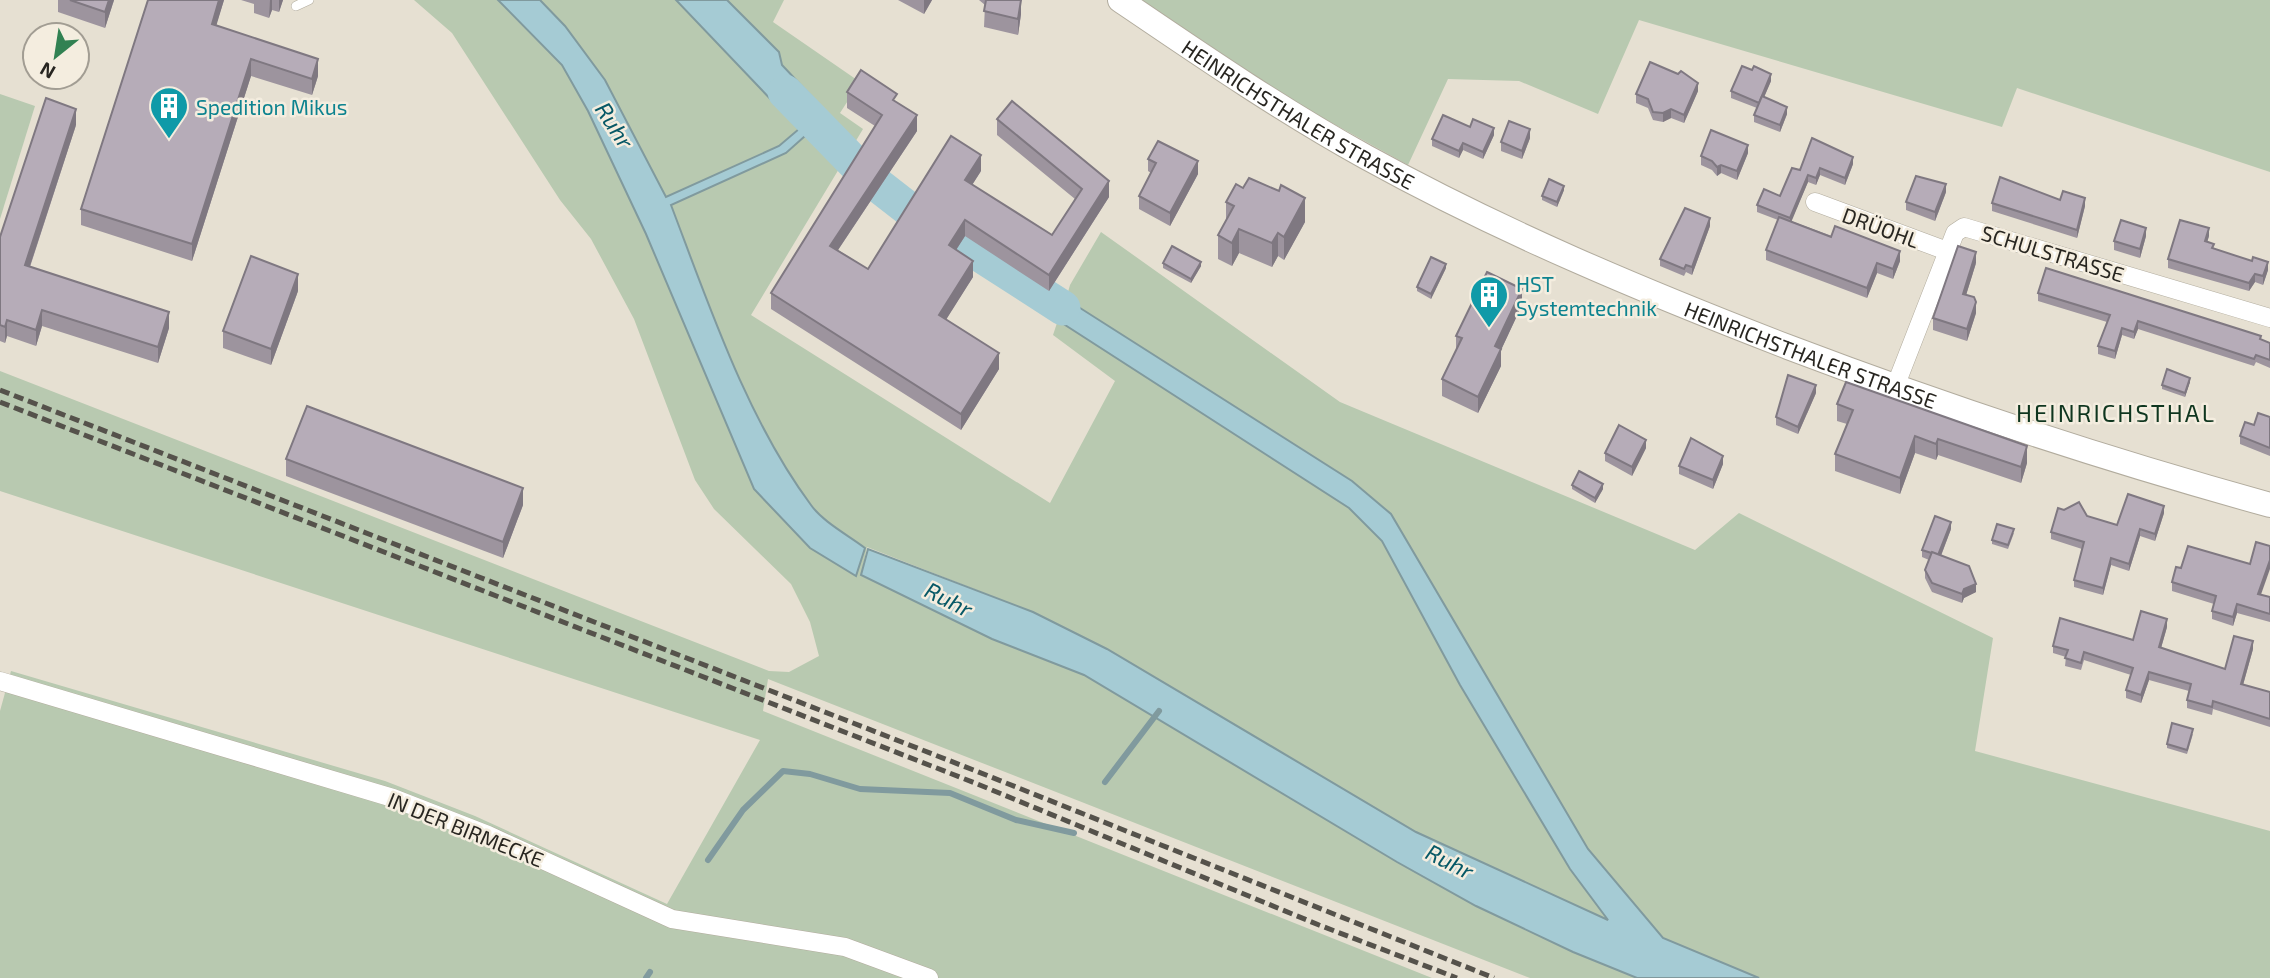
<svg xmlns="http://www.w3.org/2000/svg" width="2270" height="978" viewBox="0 0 2270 978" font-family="'Exo 2',sans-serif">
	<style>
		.green { fill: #b8c9b0 }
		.water { fill: #a5cbd4; stroke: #809a9e; stroke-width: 2 }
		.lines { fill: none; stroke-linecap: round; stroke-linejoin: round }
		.stream { stroke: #809a9e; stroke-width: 6 }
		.river { stroke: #a5cbd4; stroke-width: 35 }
		.service-casing { stroke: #b2ac9e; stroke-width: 10 }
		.minor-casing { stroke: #b2ac9e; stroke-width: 19 }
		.secondary-casing { stroke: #b2ac9e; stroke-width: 26 }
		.service { stroke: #fff; stroke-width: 9 }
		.minor { stroke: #fff; stroke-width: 18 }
		.secondary { stroke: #fff; stroke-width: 24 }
		.rail { stroke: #55524b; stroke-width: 5; stroke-dasharray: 10 5; stroke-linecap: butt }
		.wall { fill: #9d949e }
		.shaded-wall { fill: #7f7881 }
		.building { fill: #b6acb8; stroke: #7f7881; stroke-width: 2 }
		.labels { text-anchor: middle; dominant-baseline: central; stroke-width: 5; stroke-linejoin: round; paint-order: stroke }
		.culture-label { font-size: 21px; fill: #0d838f; stroke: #f4eddf; text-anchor: start }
		.street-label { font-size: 21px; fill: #282621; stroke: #f4eddf }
		.water-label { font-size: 23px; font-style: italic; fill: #065866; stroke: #f4eddf }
		.quarter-label { font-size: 24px; letter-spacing: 2px; fill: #0f361f; stroke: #f4eddf }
	</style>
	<rect width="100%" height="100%" fill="#e6e0d2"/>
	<!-- green -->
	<g class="green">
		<polygon points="414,0 784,0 773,22 860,82 840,113 863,129 751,315 1050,503 1115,381 1053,335 1058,320 1349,508 1382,541 1460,685 1570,869 1609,922 1416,832 1107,649 1033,612 867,547 861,575 992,639 1084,675 1397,862 1476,906 1573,952 1637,978 1530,978 768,679 763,711 1432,978 0,978 0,711 11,671 385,781 475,816 667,904 760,740 0,491 0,371 769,671 789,672 819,656 810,622 791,584 714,509 695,480 634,319 591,239 560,200 452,33"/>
		<polygon points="1141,0 2270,0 2270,172 2017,88 2002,127 1639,20 1598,114 1519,81 1448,79 1408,165 1267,87"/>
		<polygon points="0,94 35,106 0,219"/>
		<polygon points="1101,232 1340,402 1695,550 1739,513 1993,638 1975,751 2270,831 2270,978 1759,978 1663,938 1588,849 1391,514 1352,481 1066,299 1070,285"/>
	</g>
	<!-- water -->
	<g class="water">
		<path d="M498 0H540L565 26 605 80 666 197 779 146 799 129 676 0H727L779 52 782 65 830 116 808 138 805 136 786 153 671 205C709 305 747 419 811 505 823 522 848 535 865 548L856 576 810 548 754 489 646 234 588 111 562 65Z"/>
		<polygon points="1026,279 1066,299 1352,481 1391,514 1588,849 1663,938 1759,978 1637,978 1573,952 1476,906 1397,862 1084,675 992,639 861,575 868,549 1033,612 1107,649 1416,832 1608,920 1570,869 1460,685 1382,541 1349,508 1017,294"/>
	</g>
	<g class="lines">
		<!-- stream -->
		<g class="stream">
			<polyline points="1105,782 1159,711"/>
			<polyline points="708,860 743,810 783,771 810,774 860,789 950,793 1016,820 1074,833"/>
			<polyline points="646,978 650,972"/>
		</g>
		<!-- river -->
		<polyline class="river" points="785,92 870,179 906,207 1063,308"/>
		<defs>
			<polyline id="service" points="296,6 309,0"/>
			<g id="minor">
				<polyline points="1815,202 1947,251"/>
				<polyline points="1895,387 1955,233 1964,227 2270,318"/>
				<polyline points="0,681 393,798 488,835 672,919 845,947 929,978"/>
			</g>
			<g id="secondary">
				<path id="s1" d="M1120 0C1201 55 1281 110 1366 157 1502 232 1643 291 1788 347 1946 407 2107 460 2270 505"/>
			</g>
		</defs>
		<!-- service casing -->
		<use href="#service" class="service-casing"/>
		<!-- minor casing -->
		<use href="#minor" class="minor-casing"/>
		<!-- secondary casing -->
		<use href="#secondary" class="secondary-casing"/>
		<!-- service -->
		<use href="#service" class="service"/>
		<!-- minor -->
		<use href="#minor" class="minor"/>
		<!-- secondary -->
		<use href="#secondary" class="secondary"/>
		<!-- rail -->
		<g class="rail">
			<polyline points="0,390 976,771 1494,978"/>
			<polyline points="0,402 975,783 1319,925 1457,978"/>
		</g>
	</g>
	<!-- wall -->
	<g class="wall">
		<polygon points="58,0 114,0 105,28 58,12"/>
		<polygon points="148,0 224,0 216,25 318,76 312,95 251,76 192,261 81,225 81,209"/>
		<polygon points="241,0 283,0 279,12 272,10 269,18 254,13 254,4"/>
		<polygon points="898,0 932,0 924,14"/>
		<polygon points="979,0 1021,0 1021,14 1018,35 984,27 985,5"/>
		<polygon points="1771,81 1764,97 1787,114 1780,132 1754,122 1754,115 1757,108 1731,98 1731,91"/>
		<polygon points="1698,91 1684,123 1671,118 1663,122 1653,120 1648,108 1636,103 1636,94"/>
		<polygon points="847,92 897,103 917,131 838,250 868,269 981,171 972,185 1052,235 1075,199 997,135 997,119 1109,197 1049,291 965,236 956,250 973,277 946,319 999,369 961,430 771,309 771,293 875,126 847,108"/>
		<polygon points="76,125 30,267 169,328 158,363 42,326 36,346 7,336 5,343 0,341 0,237"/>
		<polygon points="1470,127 1494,135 1483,159 1463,150 1459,158 1432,146 1432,139"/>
		<polygon points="1530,138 1522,159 1501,151 1501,142"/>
		<polygon points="1748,153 1737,180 1721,173 1717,176 1712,170 1701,165 1701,156"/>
		<polygon points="1148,159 1198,174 1170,226 1139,209 1139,196 1151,173 1148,171"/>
		<polygon points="1853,164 1845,185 1820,175 1816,185 1808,182 1791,221 1900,261 1893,279 1877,273 1867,298 1766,260 1766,250 1778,220 1757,212 1757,205 1780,196 1800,170"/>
		<polygon points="1564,190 1557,207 1542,200 1542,196"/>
		<polygon points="1946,192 1935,221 1906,210 1906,202"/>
		<polygon points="2060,200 2085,206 2077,238 1992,211 1992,203"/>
		<polygon points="1226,202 1305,222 1284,260 1278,256 1272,267 1239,253 1232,266 1218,259 1218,235 1226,220"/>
		<polygon points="1710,226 1692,275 1686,272 1684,276 1660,266 1660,259"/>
		<polygon points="2146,236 2140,258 2114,250 2114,241"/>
		<polygon points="2209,236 2207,242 2214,248 2268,270 2263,285 2255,282 2249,291 2168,268 2168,259"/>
		<polygon points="1163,263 1201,266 1191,283 1163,268"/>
		<polygon points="1976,263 1966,295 1976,313 1967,341 1933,330 1933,318"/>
		<polygon points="1446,268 1431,299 1417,291 1417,287"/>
		<polygon points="298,291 271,365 223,348 223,331"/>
		<polygon points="2038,293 2261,339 2270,343 2270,368 2256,362 2254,366 2138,329 2134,339 2122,335 2115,359 2098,354 2098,346 2107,322 2038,301"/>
		<polygon points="1522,305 1501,350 1501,366 1478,413 1442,396 1442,379 1456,350 1456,336"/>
		<polygon points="2190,382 2185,397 2162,389 2162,385"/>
		<polygon points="1816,393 1798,434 1776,425 1776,417"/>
		<polygon points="1837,404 2027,463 2021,483 1938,455 1936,460 1915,453 1900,494 1835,471 1835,454 1847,424 1837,421"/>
		<polygon points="2270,417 2270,456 2240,444 2240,436 2254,425"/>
		<polygon points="1646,448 1632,476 1605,461 1605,453"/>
		<polygon points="286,459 523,505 503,558 286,476"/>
		<polygon points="1723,464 1713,489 1679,474 1679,466"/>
		<polygon points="1572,485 1603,489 1595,503 1572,489"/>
		<polygon points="2164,513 2155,541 2140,536 2129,571 2111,565 2103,595 2074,587 2074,580 2082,549 2051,539 2051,532 2117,525"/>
		<polygon points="1951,529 1941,556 1976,592 1964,598 1962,603 1932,592 1925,578 1925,570 1929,560 1922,557 1922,550"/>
		<polygon points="2014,533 2008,549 1992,544 1992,540"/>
		<polygon points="2172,582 2260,595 2270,597 2270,628 2270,622 2237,613 2233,626 2212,619 2212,611 2214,604 2172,591"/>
		<polygon points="2167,627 2161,648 2225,669 2253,649 2243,685 2270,692 2270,727 2213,709 2212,715 2187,708 2187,700 2189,691 2149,680 2141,703 2126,698 2126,690 2131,675 2084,660 2081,670 2065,666 2066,657 2053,653 2053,646 2133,640"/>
		<polygon points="2193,734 2187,754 2167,748 2167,744"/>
	</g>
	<!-- shaded-wall -->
	<g class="shaded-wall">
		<polygon points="109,0 114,0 105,28 105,12"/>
		<polygon points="219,0 224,0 212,40 212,24"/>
		<polygon points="270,0 272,0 272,10 269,18"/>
		<polygon points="279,0 283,0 279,12"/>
		<polygon points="924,0 932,0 924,14"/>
		<polygon points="1021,0 1021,14 1018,35 1018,19"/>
		<polygon points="251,59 251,76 192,261 192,244"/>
		<polygon points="318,59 318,76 312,95 312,79"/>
		<polygon points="1771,74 1771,81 1759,109 1759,103"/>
		<polygon points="1698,83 1698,91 1684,123 1684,115"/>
		<polygon points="1787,107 1787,114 1780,132 1780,125"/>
		<polygon points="76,109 76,125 25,281 25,265"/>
		<polygon points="1671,109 1671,118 1663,122 1663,113"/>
		<polygon points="917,115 917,131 830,262 830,246"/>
		<polygon points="1494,128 1494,135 1483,159 1483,152"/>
		<polygon points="1530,129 1530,138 1522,159 1522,151"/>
		<polygon points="1463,143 1463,150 1459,158 1459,151"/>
		<polygon points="1748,145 1748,153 1737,180 1737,171"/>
		<polygon points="981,155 981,171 965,196 965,180"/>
		<polygon points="1853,157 1853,164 1845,185 1845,178"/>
		<polygon points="1198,161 1198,174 1170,226 1170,213"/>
		<polygon points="1721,165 1721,173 1717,176 1717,167"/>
		<polygon points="1820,168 1820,175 1816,185 1816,178"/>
		<polygon points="1808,175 1808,182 1790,225 1790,218"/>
		<polygon points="1109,181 1109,197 1049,291 1049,275"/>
		<polygon points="1946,184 1946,192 1935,221 1935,212"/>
		<polygon points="1564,186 1564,190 1557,207 1557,202"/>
		<polygon points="1305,198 1305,222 1284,260 1284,237"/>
		<polygon points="2085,198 2085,206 2077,238 2077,230"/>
		<polygon points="1710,218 1710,226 1692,275 1692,267"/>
		<polygon points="965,220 965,236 949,261 949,245"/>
		<polygon points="2146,228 2146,236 2140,258 2140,249"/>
		<polygon points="2209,228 2209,236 2205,249 2205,241"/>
		<polygon points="1239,229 1239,253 1232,266 1232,243"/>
		<polygon points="1278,233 1278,256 1272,267 1272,243"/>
		<polygon points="1900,251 1900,261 1893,279 1893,269"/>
		<polygon points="1976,252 1976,263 1963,305 1963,294"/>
		<polygon points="973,261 973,277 939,331 939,315"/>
		<polygon points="1201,262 1201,266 1191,283 1191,279"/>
		<polygon points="2268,262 2268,270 2263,285 2263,276"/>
		<polygon points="1877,263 1877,273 1867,298 1867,288"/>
		<polygon points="1446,264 1446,268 1431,299 1431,294"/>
		<polygon points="298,274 298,291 271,365 271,349"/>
		<polygon points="2255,274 2255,282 2249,291 2249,283"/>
		<polygon points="1522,289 1522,305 1501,350 1501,366 1478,413 1478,397 1495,346"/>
		<polygon points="1976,302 1976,313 1967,341 1967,329"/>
		<polygon points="42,310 42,326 36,346 36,330"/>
		<polygon points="169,312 169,328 158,363 158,347"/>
		<polygon points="7,320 7,336 5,343 5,327"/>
		<polygon points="2138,321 2138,329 2134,339 2134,332"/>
		<polygon points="2122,328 2122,335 2115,359 2115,351"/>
		<polygon points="999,353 999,369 961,430 961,414"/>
		<polygon points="2190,378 2190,382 2185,397 2185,393"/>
		<polygon points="1816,385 1816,393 1798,434 1798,427"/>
		<polygon points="1915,436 1915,453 1900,494 1900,478"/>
		<polygon points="1938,439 1938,455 1936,460 1936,444"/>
		<polygon points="1646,440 1646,448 1632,476 1632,467"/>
		<polygon points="2027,446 2027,463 2021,483 2021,467"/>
		<polygon points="1723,456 1723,464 1713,489 1713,480"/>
		<polygon points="1603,484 1603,489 1595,503 1595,498"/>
		<polygon points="523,488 523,505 503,558 503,542"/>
		<polygon points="2164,506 2164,513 2155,541 2155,534"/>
		<polygon points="1951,522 1951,529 1938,563 1938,556"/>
		<polygon points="2140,529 2140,536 2129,571 2129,564"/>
		<polygon points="2111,558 2111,565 2103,595 2103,588"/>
		<polygon points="2270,560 2270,569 2258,603 2258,594"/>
		<polygon points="1976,584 1976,592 1964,598 1962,603 1962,594 1964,589"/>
		<polygon points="2237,604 2237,613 2233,626 2233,617"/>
		<polygon points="2167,619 2167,627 2159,655 2159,647"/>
		<polygon points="2253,641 2253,649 2241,692 2241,684"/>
		<polygon points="2149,672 2149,680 2141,703 2141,695"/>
	</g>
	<!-- building -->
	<g class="building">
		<polygon points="70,0 109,0 105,12"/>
		<polygon points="148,0 219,0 212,24 318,59 312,79 251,59 192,244 81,209"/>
		<polygon points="986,0 1021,0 1018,19 984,11"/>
		<polygon points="1650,62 1678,74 1681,71 1698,83 1684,115 1671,109 1663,113 1653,112 1648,99 1636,94"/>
		<polygon points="1742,66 1752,70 1754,66 1771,74 1759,103 1731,91"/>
		<polygon points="861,70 897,94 893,100 917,115 830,246 868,269 951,136 981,155 965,180 1052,235 1082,189 997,119 1012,101 1109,181 1049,275 965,220 949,245 973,261 939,315 999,353 961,414 771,293 882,115 847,92"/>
		<polygon points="1762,96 1787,107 1780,125 1754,115"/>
		<polygon points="46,98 76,109 25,265 169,312 158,347 42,310 36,330 7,320 5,327 0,325 0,237"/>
		<polygon points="1443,115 1470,127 1473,119 1494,128 1483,152 1463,143 1459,151 1432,139"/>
		<polygon points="1509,121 1530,129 1522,151 1501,142"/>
		<polygon points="1711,130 1748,145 1737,171 1721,165 1717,167 1712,161 1701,156"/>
		<polygon points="1812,138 1853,157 1845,178 1820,168 1816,178 1808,175 1790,218 1757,205 1764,189 1780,196 1792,168 1800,170"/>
		<polygon points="1158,141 1198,161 1170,213 1139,196 1156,163 1148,159"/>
		<polygon points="1916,176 1946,184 1935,212 1906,202"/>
		<polygon points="2000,177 2060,200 2063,191 2085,198 2077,230 1992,203"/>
		<polygon points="1249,178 1279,191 1281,185 1305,198 1284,237 1278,233 1272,243 1239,229 1232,243 1218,235 1234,206 1226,202 1236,184 1243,188"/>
		<polygon points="1549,179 1564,186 1557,202 1542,196"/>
		<polygon points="1685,208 1710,218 1692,267 1686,265 1684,269 1660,259"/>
		<polygon points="1779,217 1831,237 1835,226 1900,251 1893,269 1877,263 1867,288 1766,250"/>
		<polygon points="2121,220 2146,228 2140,249 2114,241"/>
		<polygon points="2180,220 2209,228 2205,241 2214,244 2212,248 2252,261 2253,257 2268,262 2263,276 2255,274 2249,283 2168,259"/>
		<polygon points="1172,246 1201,262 1191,279 1163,263"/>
		<polygon points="1958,246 1976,252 1963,294 1974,297 1976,302 1967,329 1933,318"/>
		<polygon points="251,256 298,274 271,349 223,331"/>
		<polygon points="1431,257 1446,264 1431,294 1417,287"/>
		<polygon points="2046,268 2261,336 2260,339 2270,343 2270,360 2256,355 2254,359 2138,321 2134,332 2122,328 2115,351 2098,346 2110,315 2038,293"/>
		<polygon points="1487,272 1522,289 1495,346 1501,349 1478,397 1442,379 1462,338 1456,336"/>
		<polygon points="2167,369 2190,378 2185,393 2162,385"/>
		<polygon points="1788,375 1816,385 1798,427 1776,417"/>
		<polygon points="1846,382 2027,446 2021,467 1938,439 1936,444 1915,436 1900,478 1835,454 1853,410 1837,404"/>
		<polygon points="307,406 523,488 503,542 286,459"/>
		<polygon points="2258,413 2270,417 2270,448 2240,436 2245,422 2254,425"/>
		<polygon points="1619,425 1646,440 1632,467 1605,453"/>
		<polygon points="1691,438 1723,456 1713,480 1679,466"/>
		<polygon points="1579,471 1603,484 1595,498 1572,485"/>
		<polygon points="2128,494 2164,506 2155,534 2140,529 2129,564 2111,558 2103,588 2074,580 2084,542 2051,532 2058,508 2064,510 2079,502 2087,516 2117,525"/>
		<polygon points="1935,516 1951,522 1938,555 1922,550"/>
		<polygon points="1997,524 2014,529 2008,545 1992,540"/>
		<polygon points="2256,542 2270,546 2270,560 2258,594 2270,597 2270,614 2237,604 2233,617 2212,611 2216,596 2172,582 2176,567 2181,568 2188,546 2250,564"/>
		<polygon points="1932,552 1969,566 1976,584 1964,589 1962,594 1932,583 1925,570"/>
		<polygon points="2141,611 2167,619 2159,647 2225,669 2234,636 2253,641 2241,684 2270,692 2270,719 2213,701 2212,707 2187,700 2191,684 2149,672 2141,695 2126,690 2133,668 2084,652 2081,663 2065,658 2068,650 2053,646 2060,618 2133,640"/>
		<polygon points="2172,723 2193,729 2187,750 2167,744"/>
	</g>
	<!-- icons -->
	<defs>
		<symbol id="building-pin" viewBox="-11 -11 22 30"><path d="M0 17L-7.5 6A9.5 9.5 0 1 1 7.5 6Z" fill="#0f9aa8" stroke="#f4eddf"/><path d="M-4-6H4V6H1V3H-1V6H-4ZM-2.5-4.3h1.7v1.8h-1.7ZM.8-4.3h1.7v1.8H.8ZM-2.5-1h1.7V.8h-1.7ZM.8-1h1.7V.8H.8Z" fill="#fff"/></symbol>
	</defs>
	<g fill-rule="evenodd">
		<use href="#building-pin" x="147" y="84" width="44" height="60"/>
		<use href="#building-pin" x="1467" y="273" width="44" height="60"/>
	</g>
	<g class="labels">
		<!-- culture labels -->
		<g class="culture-label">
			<text x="196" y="106">Spedition Mikus</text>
			<text x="1516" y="283">HST<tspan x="1516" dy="24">Systemtechnik</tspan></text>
		</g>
		<!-- street labels -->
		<g class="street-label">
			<text stroke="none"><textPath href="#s1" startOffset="212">HEINRICHSTHALER STRASSE</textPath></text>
			<text transform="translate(1881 227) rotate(20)">DRÜOHL</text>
			<text transform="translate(2053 253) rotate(17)">SCHULSTRASSE</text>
			<text stroke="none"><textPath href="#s1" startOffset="779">HEINRICHSTHALER STRASSE</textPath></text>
			<text transform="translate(466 829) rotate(22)">IN DER BIRMECKE</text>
		</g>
		<!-- water labels -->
		<g class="water-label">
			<text transform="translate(615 125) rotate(57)">Ruhr</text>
			<text transform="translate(949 599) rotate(27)">Ruhr</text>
			<text transform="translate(1450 861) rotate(27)">Ruhr</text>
		</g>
		<!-- quarter labels -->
		<g class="quarter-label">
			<text x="2116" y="412">HEINRICHSTHAL</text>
		</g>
	</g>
	<!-- north arrow -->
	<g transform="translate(56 56) rotate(210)"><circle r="33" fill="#f4eddf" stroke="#a29d93" stroke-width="2"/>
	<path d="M0-5L12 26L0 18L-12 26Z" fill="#318152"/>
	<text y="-10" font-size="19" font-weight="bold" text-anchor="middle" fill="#282621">N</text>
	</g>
</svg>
